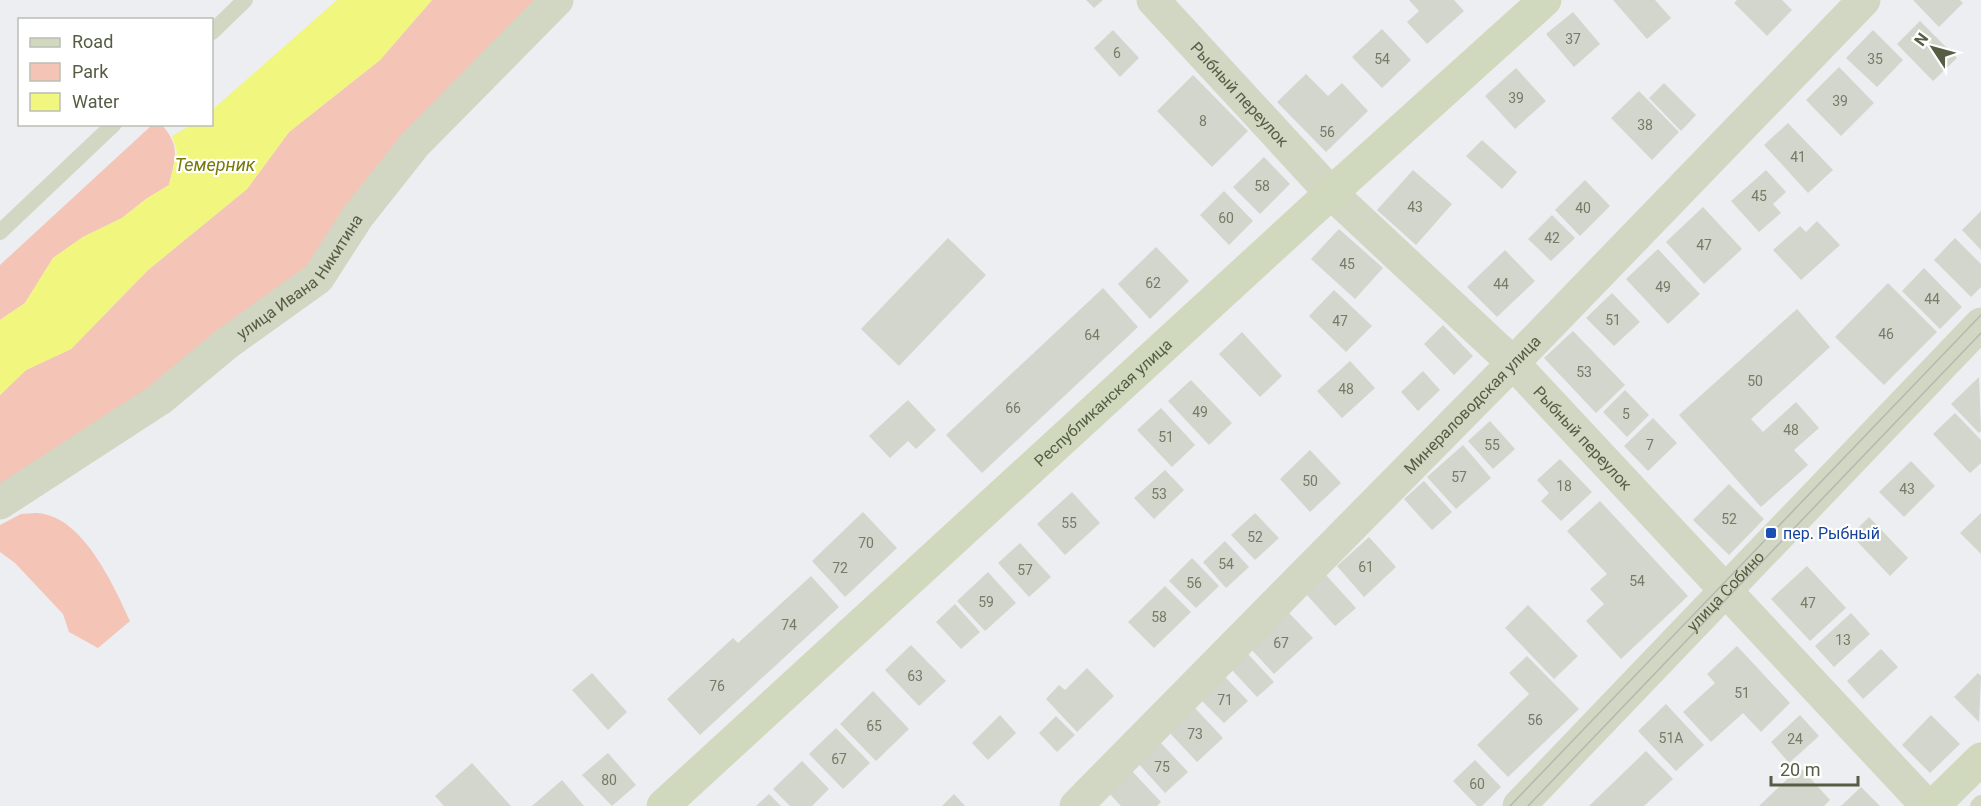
<svg xmlns="http://www.w3.org/2000/svg" width="1981" height="806" viewBox="0 0 1981 806" font-family="Roboto,sans-serif">
	<style>
		.green { fill: #f4c4b6 }
		.water { fill: #f1f67e }
		.building { fill: #d2d6cc }
		.lines { fill: none; stroke-linecap: round; stroke-linejoin: round }
		.lane { stroke: #d1d7c2; stroke-width: 16 }
		.street { stroke: #d1d7c2; stroke-width: 33 }
		.secondary { stroke: #d0d9be; stroke-width: 33 }
		.tram { stroke: #b4b9af; stroke-width: 1.5 }
		.transit-dot { fill: #1a4fb4; stroke: #fff; stroke-width: 2 }
		.labels { text-anchor: middle; dominant-baseline: central; stroke-width: 4.5; stroke-linejoin: round; paint-order: stroke }
		.number-label { font-size: 14px; fill: #747b66 }
		.street-label { font-size: 16px; fill: #555d44; stroke: #fff }
		.transit-label { font-size: 16px; fill: #164399; stroke: #fff; text-anchor: start }
		.water-label { font-size: 18px; font-style: italic; fill: #767b06; stroke: #fff }
	</style>
	<rect width="100%" height="100%" fill="#edeef1"/>
	<!-- green -->
	<g class="green">
		<polygon points="432,0 557,0 318,278 0,503 0,395 26,370 71,349 148,270 247,189 289,132 380,60"/>
		<path d="M152 125H162C181 147 175 158 169 185L146 199 122 218 83 237 53 258 25 303 0 320V265Z"/>
		<path d="M21 514C28 514 37 512 44 514 85 522 114 586 130 621L98 648 69 632 63 614 15 563 0 552V525Z"/>
	</g>
	<!-- water -->
	<polygon class="water" points="337,0 432,0 380,60 289,132 247,189 148,270 71,349 26,370 0,395 0,320 25,303 53,258 83,237 122,218 146,199 169,185 177,152 172,136 191,125 212,124 212,110"/>
	<!-- building -->
	<g class="building">
		<polygon points="1086,0 1103,0 1094,8"/>
		<polygon points="1409,0 1454,0 1464,11 1427,44 1407,22 1419,11"/>
		<polygon points="1613,0 1655,0 1671,18 1647,39"/>
		<polygon points="1737,0 1782,0 1792,10 1767,36 1734,3"/>
		<polygon points="1913,0 1960,0 1963,3 1939,27"/>
		<polygon points="1573,12 1600,44 1574,67 1546,34"/>
		<polygon points="1920,21 1957,58 1933,81 1897,44"/>
		<polygon points="1382,29 1411,60 1382,88 1352,57"/>
		<polygon points="1113,30 1139,58 1120,77 1094,48"/>
		<polygon points="1873,30 1903,60 1877,87 1846,58"/>
		<polygon points="1839,67 1874,103 1841,136 1806,100"/>
		<polygon points="1516,68 1546,101 1515,129 1485,96"/>
		<polygon points="1306,74 1328,96 1342,83 1368,111 1326,152 1277,102"/>
		<polygon points="1193,75 1248,131 1212,167 1157,111"/>
		<polygon points="1664,83 1696,115 1681,131 1649,98"/>
		<polygon points="1639,91 1679,132 1652,160 1611,118"/>
		<polygon points="1788,123 1833,170 1808,193 1764,145"/>
		<polygon points="1482,140 1517,172 1502,189 1466,156"/>
		<polygon points="1264,157 1290,184 1260,214 1233,187"/>
		<polygon points="1413,170 1452,204 1416,245 1377,210"/>
		<polygon points="1766,170 1786,192 1773,204 1781,213 1759,232 1731,201"/>
		<polygon points="1585,180 1610,206 1580,236 1555,210"/>
		<polygon points="1224,191 1253,221 1229,245 1200,215"/>
		<polygon points="1703,207 1742,249 1704,284 1666,242"/>
		<polygon points="1981,211 1981,250 1962,230"/>
		<polygon points="1552,215 1575,238 1551,261 1528,239"/>
		<polygon points="1817,221 1840,245 1801,280 1773,250 1800,226 1806,232"/>
		<polygon points="1339,229 1383,268 1355,299 1311,259"/>
		<polygon points="948,238 986,275 899,366 861,329"/>
		<polygon points="1955,238 1981,264 1981,287 1971,297 1934,260"/>
		<polygon points="1156,247 1189,281 1150,319 1118,284"/>
		<polygon points="1658,249 1700,294 1668,324 1626,279"/>
		<polygon points="1505,250 1535,281 1497,317 1467,287"/>
		<polygon points="1924,268 1962,307 1940,329 1902,291"/>
		<polygon points="1888,283 1937,332 1884,385 1835,337"/>
		<polygon points="1103,288 1138,327 982,473 946,435"/>
		<polygon points="1334,290 1372,326 1346,352 1309,316"/>
		<polygon points="1612,293 1640,322 1614,346 1586,318"/>
		<polygon points="1797,309 1830,347 1751,419 1763,432 1796,402 1819,428 1794,450 1808,465 1761,507 1679,415"/>
		<polygon points="1443,325 1473,356 1454,375 1424,344"/>
		<polygon points="1573,331 1625,385 1596,413 1544,358"/>
		<polygon points="1242,332 1282,376 1260,397 1219,354"/>
		<polygon points="1350,361 1375,388 1342,418 1317,391"/>
		<polygon points="1423,371 1440,390 1418,411 1401,392"/>
		<polygon points="1979,377 1981,431 1979,433 1951,404"/>
		<polygon points="1191,380 1232,423 1209,445 1168,401"/>
		<polygon points="1625,390 1649,415 1627,437 1603,412"/>
		<polygon points="908,400 936,430 916,449 908,441 890,458 869,436"/>
		<polygon points="1161,408 1195,445 1172,467 1137,430"/>
		<polygon points="1955,413 1981,440 1981,463 1970,473 1933,434"/>
		<polygon points="1653,418 1677,443 1648,471 1624,446"/>
		<polygon points="1490,421 1515,449 1493,469 1468,441"/>
		<polygon points="1463,445 1491,478 1456,509 1427,477"/>
		<polygon points="1310,450 1341,483 1310,512 1280,479"/>
		<polygon points="1560,459 1592,492 1561,521 1541,501 1549,493 1537,480"/>
		<polygon points="1911,461 1935,486 1904,517 1879,492"/>
		<polygon points="1165,470 1184,490 1154,519 1134,498"/>
		<polygon points="1424,481 1452,512 1432,530 1404,499"/>
		<polygon points="1729,484 1764,519 1729,555 1693,520"/>
		<polygon points="1072,492 1100,523 1065,555 1037,524"/>
		<polygon points="1600,501 1688,596 1621,659 1586,621 1604,604 1590,589 1607,574 1567,531"/>
		<polygon points="863,512 897,548 845,597 812,561"/>
		<polygon points="1255,513 1279,538 1255,560 1231,535"/>
		<polygon points="1981,513 1981,554 1960,533"/>
		<polygon points="1869,517 1908,558 1890,576 1851,535"/>
		<polygon points="1369,537 1396,567 1364,597 1337,566"/>
		<polygon points="1225,541 1249,567 1226,588 1203,562"/>
		<polygon points="1020,543 1051,577 1029,597 998,563"/>
		<polygon points="1192,558 1219,586 1196,608 1169,581"/>
		<polygon points="1807,566 1846,608 1810,641 1771,599"/>
		<polygon points="988,572 1016,603 985,631 957,601"/>
		<polygon points="1326,575 1356,608 1335,626 1306,594"/>
		<polygon points="811,576 839,607 700,735 667,699 733,638 738,643"/>
		<polygon points="1165,586 1191,612 1154,648 1128,622"/>
		<polygon points="955,604 980,632 961,649 936,622"/>
		<polygon points="1528,605 1578,656 1554,679 1505,628"/>
		<polygon points="1289,613 1313,638 1274,674 1250,648"/>
		<polygon points="1851,613 1870,634 1834,667 1815,646"/>
		<polygon points="911,645 946,681 919,706 885,670"/>
		<polygon points="1737,646 1790,703 1761,732 1743,713 1711,742 1683,712 1715,683 1707,674"/>
		<polygon points="1881,649 1898,667 1863,699 1847,681"/>
		<polygon points="1247,653 1274,682 1257,697 1230,668"/>
		<polygon points="1527,656 1579,709 1508,777 1477,745 1529,694 1509,673"/>
		<polygon points="1087,668 1114,696 1077,732 1046,699 1059,685 1065,690"/>
		<polygon points="592,673 627,712 608,730 572,690"/>
		<polygon points="1978,673 1981,676 1979,722 1954,697"/>
		<polygon points="1225,677 1248,701 1224,723 1201,700"/>
		<polygon points="873,691 909,729 876,761 840,724"/>
		<polygon points="1666,704 1704,745 1676,771 1638,731"/>
		<polygon points="1194,707 1223,738 1197,762 1168,731"/>
		<polygon points="1000,715 1016,733 988,760 972,743"/>
		<polygon points="1800,715 1819,736 1789,763 1771,742"/>
		<polygon points="1931,715 1960,744 1930,773 1902,745"/>
		<polygon points="1056,716 1075,735 1057,752 1039,733"/>
		<polygon points="836,728 870,763 843,789 809,754"/>
		<polygon points="1159,741 1188,772 1165,793 1137,762"/>
		<polygon points="1646,751 1673,779 1644,806 1589,806"/>
		<polygon points="608,753 636,785 612,806 582,775"/>
		<polygon points="1475,760 1501,787 1482,806 1477,806 1453,781"/>
		<polygon points="802,761 829,789 812,806 790,806 773,789"/>
		<polygon points="472,763 511,806 444,806 435,796"/>
		<polygon points="1800,767 1830,800 1824,806 1759,806"/>
		<polygon points="1130,769 1161,802 1157,806 1121,806 1107,791"/>
		<polygon points="562,780 584,806 532,806"/>
		<polygon points="1861,787 1880,806 1841,806"/>
		<polygon points="769,794 781,806 756,806"/>
		<polygon points="954,794 965,806 942,806"/>
	</g>
	<g class="lines">
		<!-- lane -->
		<g class="lane">
			<polyline points="212,32 245,0"/>
			<polyline points="0,232 114,124"/>
			<polyline points="1978,806 1981,803"/>
		</g>
		<!-- street -->
		<g class="street">
			<path id="s1" d="M1153 0 1331 193 1513 363 1927 806"/>
			<path id="s2" d="M0 503 160 399 226 344 318 278 358 216 415 144 557 0"/>
			<path id="s3" d="M1076 806 1513 363 1864 0"/>
			<path id="s4" d="M1519 806 1981 324"/>
		</g>
		<!-- secondary -->
		<g class="secondary">
			<path id="s5" d="M663 806 1331 193 1545 0"/>
			<polyline points="1933,806 1981,759"/>
		</g>
		<!-- tram -->
		<g class="tram">
			<polyline points="1510,806 1981,315"/>
			<polyline points="1528,806 1981,333"/>
		</g>
	</g>
	<!-- markers -->
	<rect class="transit-dot" x="1765" y="527" width="12" height="12" rx="3"/>
	<g class="labels">
		<!-- number labels -->
		<g class="number-label">
			<text x="1573" y="39">37</text>
			<text x="1117" y="53">6</text>
			<text x="1382" y="59">54</text>
			<text x="1875" y="59">35</text>
			<text x="1516" y="98">39</text>
			<text x="1840" y="101">39</text>
			<text x="1203" y="121">8</text>
			<text x="1645" y="125">38</text>
			<text x="1327" y="132">56</text>
			<text x="1798" y="157">41</text>
			<text x="1262" y="186">58</text>
			<text x="1759" y="196">45</text>
			<text x="1415" y="207">43</text>
			<text x="1583" y="208">40</text>
			<text x="1226" y="218">60</text>
			<text x="1552" y="238">42</text>
			<text x="1704" y="245">47</text>
			<text x="1347" y="264">45</text>
			<text x="1153" y="283">62</text>
			<text x="1501" y="284">44</text>
			<text x="1663" y="287">49</text>
			<text x="1932" y="299">44</text>
			<text x="1613" y="320">51</text>
			<text x="1340" y="321">47</text>
			<text x="1886" y="334">46</text>
			<text x="1092" y="335">64</text>
			<text x="1584" y="372">53</text>
			<text x="1755" y="381">50</text>
			<text x="1346" y="389">48</text>
			<text x="1013" y="408">66</text>
			<text x="1200" y="412">49</text>
			<text x="1626" y="414">5</text>
			<text x="1791" y="430">48</text>
			<text x="1166" y="437">51</text>
			<text x="1492" y="445">55</text>
			<text x="1650" y="445">7</text>
			<text x="1459" y="477">57</text>
			<text x="1310" y="481">50</text>
			<text x="1564" y="486">18</text>
			<text x="1907" y="489">43</text>
			<text x="1159" y="494">53</text>
			<text x="1729" y="519">52</text>
			<text x="1069" y="523">55</text>
			<text x="1255" y="537">52</text>
			<text x="866" y="543">70</text>
			<text x="1226" y="564">54</text>
			<text x="1366" y="567">61</text>
			<text x="840" y="568">72</text>
			<text x="1025" y="570">57</text>
			<text x="1637" y="581">54</text>
			<text x="1194" y="583">56</text>
			<text x="986" y="602">59</text>
			<text x="1808" y="603">47</text>
			<text x="1159" y="617">58</text>
			<text x="789" y="625">74</text>
			<text x="1843" y="640">13</text>
			<text x="1281" y="643">67</text>
			<text x="915" y="676">63</text>
			<text x="717" y="686">76</text>
			<text x="1742" y="693">51</text>
			<text x="1225" y="700">71</text>
			<text x="1535" y="720">56</text>
			<text x="874" y="726">65</text>
			<text x="1195" y="734">73</text>
			<text x="1671" y="738">51А</text>
			<text x="1795" y="739">24</text>
			<text x="839" y="759">67</text>
			<text x="1162" y="767">75</text>
			<text x="609" y="780">80</text>
			<text x="1477" y="784">60</text>
		</g>
		<!-- street labels -->
		<g class="street-label">
			<text stroke="none"><textPath href="#s1" startOffset="128">Рыбный переулок</textPath></text>
			<text stroke="none"><textPath href="#s2" startOffset="378">улица Ивана Никитина</textPath></text>
			<text stroke="none"><textPath href="#s5" startOffset="597">Республиканская улица</textPath></text>
			<text stroke="none"><textPath href="#s3" startOffset="564">Минераловодская улица</textPath></text>
			<text stroke="none"><textPath href="#s1" startOffset="614">Рыбный переулок</textPath></text>
			<text stroke="none"><textPath href="#s4" startOffset="298">улица Собино</textPath></text>
		</g>
		<!-- transit labels -->
		<g class="transit-label">
			<text x="1783" y="533">пер. Рыбный</text>
		</g>
		<!-- water labels -->
		<g class="water-label">
			<text x="215" y="164">Темерник</text>
		</g>
	</g>
	<!-- legend -->
	<rect x="18" y="18" width="195" height="108" fill="#ffffff" stroke="#bbbeb4" stroke-width="1.5"/>
	<rect x="30" y="38" width="30" height="9" fill="#d0d9be" stroke="#bbbeb4" stroke-width="1.5"/>
	<text x="72" y="48" font-size="18" fill="#555d44">Road</text>
	<rect x="30" y="63" width="30" height="18" fill="#f4c4b6" stroke="#bbbeb4" stroke-width="1.5"/>
	<text x="72" y="78" font-size="18" fill="#555d44">Park</text>
	<rect x="30" y="93" width="30" height="18" fill="#f1f67e" stroke="#bbbeb4" stroke-width="1.5"/>
	<text x="72" y="108" font-size="18" fill="#555d44">Water</text>
	<!-- north arrow -->
	<g transform="translate(1933 48) rotate(306)" stroke="#ffffff" stroke-width="4.5" paint-order="stroke">
	<path d="M0-4.5L10 22L0 15L-10 22Z" fill="#555d44"/>
	<text y="-9" font-size="16" font-weight="bold" text-anchor="middle" fill="#555d44">N</text>
	</g>
	<!-- scale -->
	<path d="M1771 776v9h87v-9" fill="none" stroke="#555d44" stroke-width="3"/>
	<text x="1780" y="776" font-size="18" fill="#555d44" stroke="#ffffff" stroke-width="4.5" paint-order="stroke">20 m</text>
</svg>
